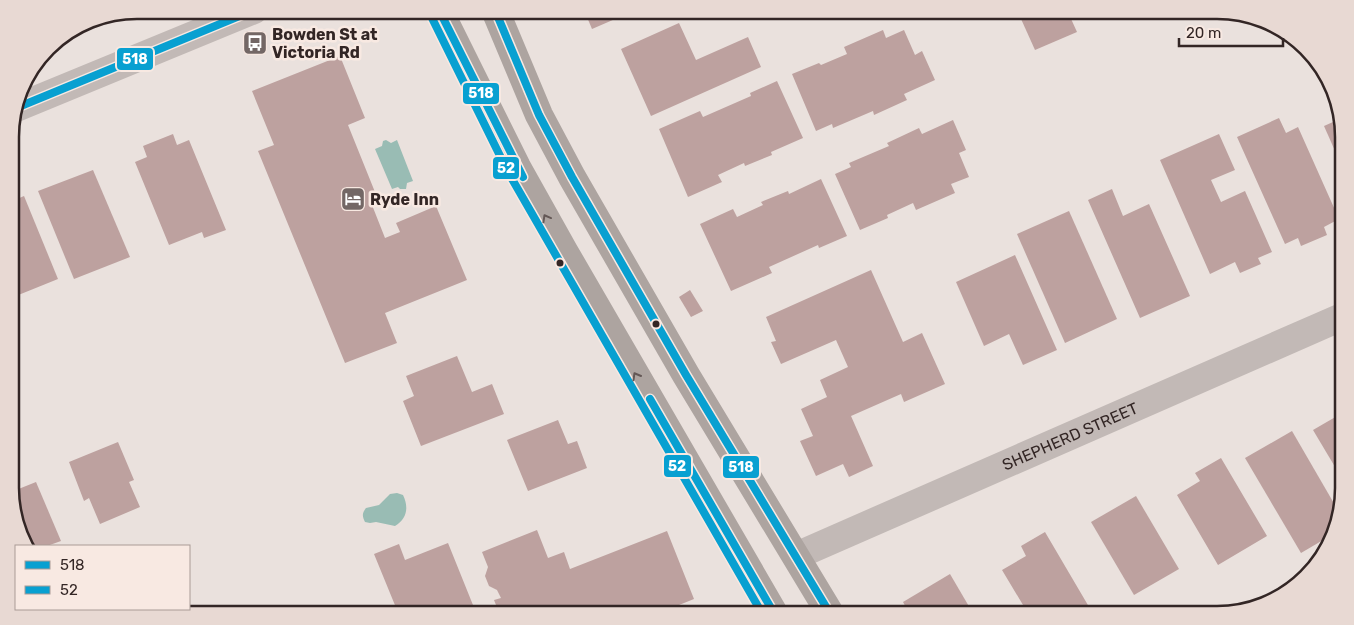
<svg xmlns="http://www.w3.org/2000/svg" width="1354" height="625" viewBox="0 0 1354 625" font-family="Rubik,sans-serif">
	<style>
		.water { fill: #99bcb4 }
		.building { fill: #bda19f }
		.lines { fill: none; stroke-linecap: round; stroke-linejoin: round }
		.path { stroke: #bbb2af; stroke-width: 3; stroke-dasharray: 2.5 2.5; stroke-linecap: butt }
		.minor { stroke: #c2b9b6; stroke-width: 28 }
		.tertiary { stroke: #c2b9b6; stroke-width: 28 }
		.trunk { stroke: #ada4a0; stroke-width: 28 }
		.bus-1-casing { stroke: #f8e9e2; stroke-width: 11 }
		.bus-2-casing { stroke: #f8e9e2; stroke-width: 11 }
		.bus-1 { stroke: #08a0d1; stroke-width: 8 }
		.bus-2 { stroke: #08a0d1; stroke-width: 8 }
		.oneway { stroke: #645856 }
		.bus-dot { fill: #332625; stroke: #f8e9e2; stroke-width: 2 }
		.labels { text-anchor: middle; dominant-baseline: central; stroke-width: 5; stroke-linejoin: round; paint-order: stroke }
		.poi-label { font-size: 16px; font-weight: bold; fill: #332625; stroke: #f8e9e2; text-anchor: start }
		.street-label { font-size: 16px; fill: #332625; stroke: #f8e9e2 }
		.rim { fill: none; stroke: #332625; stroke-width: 2.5 }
		.line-badge { stroke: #f8e9e2; stroke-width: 2 }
		.badge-label { font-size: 14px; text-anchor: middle; font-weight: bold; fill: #fff }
	</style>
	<rect width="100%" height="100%" fill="#eae1dd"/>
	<!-- water -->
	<g class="water">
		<polygon points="386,140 391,143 397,140 413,181 407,183 406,189 400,189 398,187 392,189 375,149 382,146 383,141"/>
		<path d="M397 493 403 495C409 507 407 519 395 526L376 522 370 523 365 522C362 516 362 513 366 508L379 505 390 494Z"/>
	</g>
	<!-- building -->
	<g class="building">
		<polygon points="584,10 636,10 592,29"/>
		<polygon points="1017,10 1067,10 1077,32 1035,50"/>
		<polygon points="679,23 696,60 748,37 761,67 651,116 621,49"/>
		<polygon points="883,30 886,38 904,30 915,55 922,51 935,80 904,94 907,100 874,115 873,111 833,128 832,124 816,131 792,74 819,63 821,65 847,54 844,47"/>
		<polygon points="340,56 365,118 348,125 379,202 372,205 385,238 400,232 396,223 436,206 467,280 385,313 397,343 345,363 258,151 274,145 252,91"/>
		<polygon points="777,81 803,138 771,152 772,155 745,166 744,163 718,175 722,182 688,197 659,129 700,111 703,117 751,96 750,93"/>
		<polygon points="1279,118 1286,133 1298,127 1339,219 1324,227 1327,235 1301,246 1298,238 1285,244 1237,137"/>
		<polygon points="1342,118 1343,120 1343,169 1324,126"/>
		<polygon points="953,120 966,150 959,153 969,177 951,184 955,193 916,210 913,203 887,215 888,218 860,230 835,174 851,167 849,163 889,146 887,143 919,128 922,134"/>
		<polygon points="173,134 177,145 189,140 226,230 204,238 202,232 169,245 135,162 147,157 143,146"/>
		<polygon points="1219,134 1235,170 1211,180 1221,202 1245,191 1272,252 1258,258 1261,264 1240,273 1235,262 1210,274 1160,160"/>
		<polygon points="93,170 130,257 74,279 38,191"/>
		<polygon points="821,179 847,236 819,248 818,245 769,267 772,273 731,291 700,224 733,209 737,217 763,205 761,202 788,191 789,194"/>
		<polygon points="1112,189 1123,216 1149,204 1190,296 1140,318 1088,200"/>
		<polygon points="24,196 58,279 11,298 10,202"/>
		<polygon points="1069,211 1117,319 1065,343 1017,234"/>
		<polygon points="1015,255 1057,350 1023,365 1009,334 984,346 956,282"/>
		<polygon points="871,270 903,342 922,333 945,384 904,402 901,394 851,416 873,466 849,477 843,464 816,476 800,441 813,436 801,409 827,397 820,380 848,367 836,340 781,364 771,342 776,341 766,317"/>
		<polygon points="690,290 703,311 691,317 679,297"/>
		<polygon points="457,356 472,392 492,384 504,414 421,446 403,401 414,396 406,376"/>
		<polygon points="1344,412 1344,482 1313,430"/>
		<polygon points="558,420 568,444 577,441 587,468 528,491 507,440"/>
		<polygon points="1292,431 1339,512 1335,533 1301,553 1245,458"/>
		<polygon points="118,442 134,480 129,482 140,507 100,524 89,498 84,501 69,462"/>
		<polygon points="1221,458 1267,536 1218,565 1177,495 1200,481 1195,473"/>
		<polygon points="36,482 61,541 47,546 28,546 11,506 11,492"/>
		<polygon points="1136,496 1179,569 1134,595 1091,522"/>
		<polygon points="537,530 548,558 564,552 570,569 667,531 694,599 654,615 500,615 494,600 501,598 497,590 489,586 485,576 488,567 482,552"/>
		<polygon points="1045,532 1092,612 1087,615 1029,615 1002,570 1026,556 1021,546"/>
		<polygon points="448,543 477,615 399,615 374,554 399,544 405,560"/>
		<polygon points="950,574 974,615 910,615 903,602"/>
	</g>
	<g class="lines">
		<!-- path -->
		<polyline class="path" points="51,43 130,11"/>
		<!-- minor -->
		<path class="minor" id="s1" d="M796 556 1344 316"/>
		<!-- tertiary -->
		<polyline class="tertiary" points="16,108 254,10"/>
		<!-- trunk -->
		<g class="trunk">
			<polyline points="439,10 517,167 564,251 775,615"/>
			<polyline points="495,10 539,115 572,177 686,375 831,615"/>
		</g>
		<defs>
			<g id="bus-1">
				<polyline points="439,10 523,177"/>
				<polyline points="495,10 539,115 572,177 686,375 831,615"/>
				<polyline points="16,108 254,10"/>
				<polyline points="650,399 775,615"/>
			</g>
			<polyline id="bus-2" points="430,14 508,172 763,615"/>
		</defs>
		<!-- bus-1 casing -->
		<use href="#bus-1" class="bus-1-casing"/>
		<!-- bus-2 casing -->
		<use href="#bus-2" class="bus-2-casing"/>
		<!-- bus-1 -->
		<use href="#bus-1" class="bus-1"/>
		<!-- bus-2 -->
		<use href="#bus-2" class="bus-2"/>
	</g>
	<!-- one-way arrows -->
	<defs><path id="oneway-chevron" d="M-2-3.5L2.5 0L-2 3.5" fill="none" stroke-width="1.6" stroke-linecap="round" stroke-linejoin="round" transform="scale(1.25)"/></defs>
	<g class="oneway">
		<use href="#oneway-chevron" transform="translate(546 218) rotate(-119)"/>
		<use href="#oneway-chevron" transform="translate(636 376) rotate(-120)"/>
	</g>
	<!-- icons -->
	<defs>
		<symbol id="bus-square" viewBox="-11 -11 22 22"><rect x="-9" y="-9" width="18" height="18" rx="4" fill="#736765" stroke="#f8e9e2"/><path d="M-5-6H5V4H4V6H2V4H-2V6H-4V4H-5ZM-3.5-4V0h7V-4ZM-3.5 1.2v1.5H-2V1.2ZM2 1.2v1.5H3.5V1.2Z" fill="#fff"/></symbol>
		<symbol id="hotel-square" viewBox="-11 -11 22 22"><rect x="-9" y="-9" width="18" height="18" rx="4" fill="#736765" stroke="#f8e9e2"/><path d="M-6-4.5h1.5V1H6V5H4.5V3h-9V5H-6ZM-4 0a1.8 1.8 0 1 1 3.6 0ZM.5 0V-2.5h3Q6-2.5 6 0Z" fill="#fff"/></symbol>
	</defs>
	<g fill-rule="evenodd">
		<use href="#bus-square" x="241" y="29" width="28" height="28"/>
		<use href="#hotel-square" x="339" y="185" width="28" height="28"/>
	</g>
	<!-- markers -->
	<g class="bus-dot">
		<circle cx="560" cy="263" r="4.5"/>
		<circle cx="656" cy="324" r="4.5"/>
	</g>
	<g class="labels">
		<!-- poi labels -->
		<g class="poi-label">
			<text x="272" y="34">Bowden St at<tspan x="272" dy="18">Victoria Rd</tspan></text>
			<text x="370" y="199">Ryde Inn</text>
		</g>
		<!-- street labels -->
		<g class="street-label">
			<text stroke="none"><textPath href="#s1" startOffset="299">SHEPHERD STREET</textPath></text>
		</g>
	</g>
	<!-- crop -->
	<path d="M0 0H1354V625H0ZM137 19H1217A118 118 0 0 1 1335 137V488A118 118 0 0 1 1217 606H137A118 118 0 0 1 19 488V137A118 118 0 0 1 137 19Z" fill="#e8d9d3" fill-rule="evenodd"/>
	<path class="rim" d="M137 19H1217A118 118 0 0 1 1335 137V488A118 118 0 0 1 1217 606H137A118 118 0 0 1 19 488V137A118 118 0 0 1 137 19Z"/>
	<g class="line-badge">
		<rect x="116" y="47" width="38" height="24" rx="5" fill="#08a0d1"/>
		<rect x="462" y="82" width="38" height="23" rx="5" fill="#08a0d1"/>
		<rect x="492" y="156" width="28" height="24" rx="5" fill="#08a0d1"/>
		<rect x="663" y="454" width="29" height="24" rx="5" fill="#08a0d1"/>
		<rect x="722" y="455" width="38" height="24" rx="5" fill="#08a0d1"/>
	</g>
	<g class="badge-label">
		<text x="135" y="64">518</text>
		<text x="481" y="98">518</text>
		<text x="506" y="173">52</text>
		<text x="677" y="471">52</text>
		<text x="741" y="472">518</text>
	</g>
	<!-- legend -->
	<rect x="15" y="545" width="175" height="65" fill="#f8e9e2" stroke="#a99b96"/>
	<rect x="25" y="561" width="25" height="8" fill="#08a0d1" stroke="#a99b96"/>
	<text x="60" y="570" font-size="15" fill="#332625">518</text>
	<rect x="25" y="586" width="25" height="8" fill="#08a0d1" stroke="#a99b96"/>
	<text x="60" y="595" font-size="15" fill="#332625">52</text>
	<!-- scale -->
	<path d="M1179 38v8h104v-8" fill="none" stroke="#332625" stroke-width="2.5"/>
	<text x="1186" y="38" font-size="15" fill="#332625" stroke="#f8e9e2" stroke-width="4" paint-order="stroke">20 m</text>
</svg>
